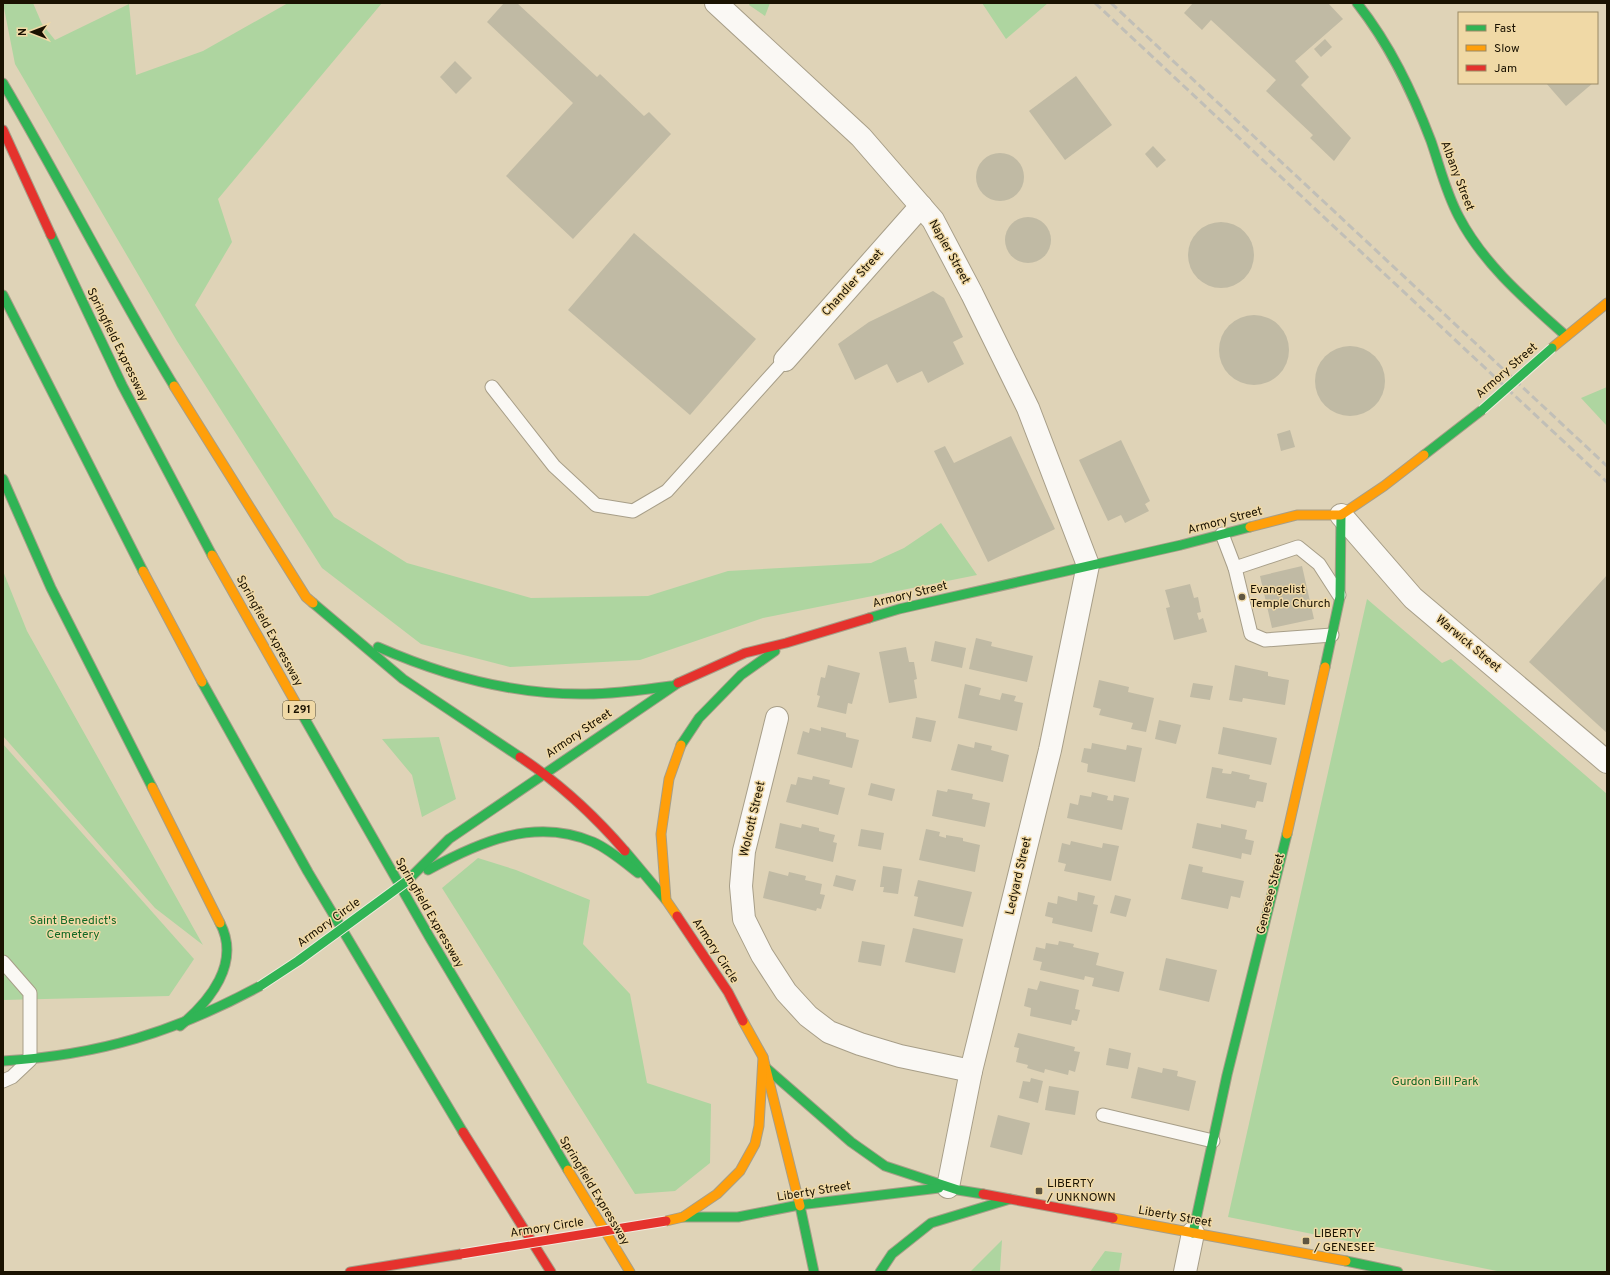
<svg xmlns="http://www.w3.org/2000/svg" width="1610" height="1275" viewBox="0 0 1610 1275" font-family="Overpass,sans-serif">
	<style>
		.green { fill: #aed5a0 }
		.building { fill: #c0baa4 }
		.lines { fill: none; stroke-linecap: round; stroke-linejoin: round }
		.lane-casing { stroke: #a79e88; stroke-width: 15 }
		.street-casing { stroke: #a79e88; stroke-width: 24 }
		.fast-casing { stroke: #a79e88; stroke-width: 11 }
		.slow-casing { stroke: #a79e88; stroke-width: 11 }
		.jam-casing { stroke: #a79e88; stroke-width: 11 }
		.lane { stroke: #faf8f4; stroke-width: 13 }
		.street { stroke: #faf8f4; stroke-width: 22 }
		.fast { stroke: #30b455; stroke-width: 9 }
		.slow { stroke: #ff9f0a; stroke-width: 9 }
		.jam { stroke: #e5322d; stroke-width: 9 }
		.rail { stroke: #c1bfb7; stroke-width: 3; stroke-dasharray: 8 4; stroke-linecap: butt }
		.fast-bridge-casing { stroke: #f1ebdf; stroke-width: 11; stroke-linecap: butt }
		.jam-bridge-casing { stroke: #f1ebdf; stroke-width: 11; stroke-linecap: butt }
		.fast-bridge { stroke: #30b455; stroke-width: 9 }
		.jam-bridge { stroke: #e5322d; stroke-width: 9 }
		.poi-dot { fill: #5f5641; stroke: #f0d9a6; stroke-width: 1.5 }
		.labels { text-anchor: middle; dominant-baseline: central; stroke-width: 3; stroke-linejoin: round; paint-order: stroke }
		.shield { fill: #f0d9a6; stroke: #5a4e32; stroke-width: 1 }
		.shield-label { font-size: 11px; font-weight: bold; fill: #1a1201 }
		.street-label { font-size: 12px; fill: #1a1201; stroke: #f0d9a6 }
		.poi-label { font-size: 12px; fill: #1a1201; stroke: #f0d9a6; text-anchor: start }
		.park-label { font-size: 12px; fill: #116926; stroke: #f0d9a6 }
	</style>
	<rect width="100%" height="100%" fill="#dfd3b7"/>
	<!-- green -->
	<g class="green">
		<polygon points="3,3 33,3 42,24 55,40 129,4 136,75 203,51 288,3 382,3 218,199 232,242 195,305 334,517 407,563 531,598 648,596 728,571 871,563 904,548 941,523 977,575 763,618 640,660 510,667 421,644 322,568 177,341 15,64"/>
		<polygon points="750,3 770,3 765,16 749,5"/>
		<polygon points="982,3 1048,3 1006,39"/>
		<polygon points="1607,387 1607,426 1581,398"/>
		<polygon points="3,571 27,631 203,945 155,908 3,736"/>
		<polygon points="1367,599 1442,663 1451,659 1607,794 1607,1272 1502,1272 1228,1217"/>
		<polygon points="439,737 456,799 422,817 412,775 382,739"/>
		<polygon points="3,744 194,959 169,996 3,1000"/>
		<polygon points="478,858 516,870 590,900 583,944 630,994 647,1083 711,1104 710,1163 675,1191 635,1194 442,888"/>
		<polygon points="1002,1240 1000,1271 1003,1272 970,1272"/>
		<polygon points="1105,1251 1122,1253 1119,1272 1090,1272"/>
	</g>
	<!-- building -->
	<g class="building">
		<polygon points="504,3 517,3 597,77 600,74 644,116 649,112 671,134 573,239 506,176 573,103 487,22"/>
		<polygon points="1193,3 1328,3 1343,19 1295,61 1309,77 1301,85 1351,138 1334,161 1310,138 1313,135 1266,91 1276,80 1211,20 1202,30 1184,13"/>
		<polygon points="1325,39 1332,47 1321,57 1314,49"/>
		<polygon points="455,61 472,78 456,94 440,77"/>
		<polygon points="1076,76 1112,125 1065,160 1029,111"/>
		<polygon points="1546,83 1593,83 1566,106"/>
		<polygon points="1153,146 1166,160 1157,168 1145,154"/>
		<circle cx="1000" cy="177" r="24"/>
		<circle cx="1028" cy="240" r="23"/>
		<circle cx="1221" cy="255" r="33"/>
		<polygon points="634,233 756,339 690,415 568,310"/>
		<polygon points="933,291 944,298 963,337 953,342 964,364 928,383 922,371 897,383 887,364 855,380 838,344 869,322"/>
		<circle cx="1254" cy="350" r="35"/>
		<circle cx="1350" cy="381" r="35"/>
		<polygon points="1290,430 1295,447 1281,451 1277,434"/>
		<polygon points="1011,436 1055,529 988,562 934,451 945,446 954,463"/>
		<polygon points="1121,440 1150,501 1145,504 1149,511 1125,523 1121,515 1108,521 1079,460"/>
		<polygon points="1302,566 1314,619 1272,628 1260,576"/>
		<polygon points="1607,575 1607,733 1529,662"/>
		<polygon points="1190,584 1194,598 1198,597 1201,612 1197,613 1199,620 1203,618 1207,632 1174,640 1166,608 1170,607 1165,590"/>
		<polygon points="976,638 992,642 991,646 1033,656 1027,682 969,669"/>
		<polygon points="935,641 966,648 962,668 931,661"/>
		<polygon points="906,647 909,662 914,662 917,679 914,680 917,698 889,703 879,652"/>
		<polygon points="828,665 860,673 852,704 848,703 846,714 817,707 820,696 817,695 821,677 825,678"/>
		<polygon points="1235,665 1268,672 1268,676 1289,680 1285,705 1243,698 1242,702 1229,700"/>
		<polygon points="1099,680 1129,687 1128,692 1154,698 1146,732 1131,729 1133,723 1099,715 1101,709 1093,707"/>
		<polygon points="1193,683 1213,686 1210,700 1190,697"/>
		<polygon points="965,684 981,688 979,695 1000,700 1002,693 1016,696 1014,701 1023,703 1017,731 958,718"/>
		<polygon points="916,717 936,721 931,742 912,738"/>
		<polygon points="1159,720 1181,725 1176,744 1155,739"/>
		<polygon points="821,727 846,733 846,737 859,740 852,768 797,754 803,731 809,733 810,728 821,731"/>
		<polygon points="1223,727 1277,738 1271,765 1218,754"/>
		<polygon points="975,742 992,746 991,750 1009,755 1003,782 951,770 958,744 974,748"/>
		<polygon points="1092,743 1126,750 1127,745 1142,748 1135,782 1087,772 1088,764 1081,762 1084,748 1091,749"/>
		<polygon points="1212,767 1223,769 1222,773 1231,774 1232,771 1250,775 1249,779 1267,783 1263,802 1257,801 1255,808 1206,798"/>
		<polygon points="813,776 830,780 829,784 845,788 838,815 786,802 791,784 796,785 798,777 812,780"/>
		<polygon points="871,783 895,789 892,801 868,795"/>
		<polygon points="948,789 973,794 972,799 990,803 985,827 932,816 937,790 947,792"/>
		<polygon points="1092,792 1108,796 1107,800 1113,801 1114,795 1129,798 1122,830 1067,818 1070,803 1078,805 1080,795 1091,797"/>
		<polygon points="780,823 801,828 802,824 819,828 819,831 835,835 833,842 837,843 833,862 775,848"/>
		<polygon points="1197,823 1221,828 1221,824 1247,830 1245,839 1254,841 1251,855 1242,853 1241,859 1192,848"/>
		<polygon points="861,829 884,833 881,850 858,846"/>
		<polygon points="926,829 940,832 939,836 946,838 946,835 963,838 963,841 980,845 975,872 919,860"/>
		<polygon points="1071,841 1102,848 1103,843 1119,846 1111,881 1064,871 1066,864 1058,862 1062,843 1070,845"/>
		<polygon points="1189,864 1203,867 1202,872 1244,881 1240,898 1231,896 1228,909 1181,899"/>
		<polygon points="883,866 902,869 898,894 883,892 884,887 880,887"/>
		<polygon points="769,871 788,876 789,872 806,876 805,880 822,884 820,894 825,895 821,909 817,908 816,911 763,898"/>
		<polygon points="836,875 856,880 853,891 833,886"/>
		<polygon points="918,880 972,892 963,927 914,916 918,897 914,896"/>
		<polygon points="1078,892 1095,896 1093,904 1098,905 1092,932 1052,923 1053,918 1045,916 1048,902 1057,904 1058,896 1077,901"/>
		<polygon points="1115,895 1131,899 1126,917 1110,913"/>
		<polygon points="913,928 963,939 955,973 905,962"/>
		<polygon points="862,941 885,945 881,966 858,962"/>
		<polygon points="1059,941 1074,944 1073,947 1099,953 1096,965 1124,972 1119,992 1092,986 1094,978 1085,976 1084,980 1040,970 1042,962 1033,960 1036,947 1045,949 1046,943 1058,945"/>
		<polygon points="1166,958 1217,970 1209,1002 1159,990"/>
		<polygon points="1040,981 1079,990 1075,1009 1080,1010 1077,1021 1072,1020 1071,1025 1030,1016 1031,1008 1024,1006 1028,988 1037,990"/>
		<polygon points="1018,1033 1075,1047 1074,1051 1080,1052 1075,1072 1069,1070 1068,1075 1045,1069 1044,1073 1027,1068 1028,1065 1016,1062 1019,1048 1014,1047"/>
		<polygon points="1109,1048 1131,1053 1128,1069 1106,1065"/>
		<polygon points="1138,1067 1162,1073 1163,1068 1178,1071 1177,1076 1196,1081 1189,1111 1131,1098"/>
		<polygon points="1031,1078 1043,1081 1038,1103 1019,1098 1023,1081 1030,1082"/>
		<polygon points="1049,1086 1079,1091 1075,1115 1045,1110"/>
		<polygon points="998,1115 1030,1123 1022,1155 990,1147"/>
	</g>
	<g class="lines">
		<defs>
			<g id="lane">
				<polyline points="492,387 554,466 596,505 633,511 667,491 785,360"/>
				<polyline points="1222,534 1235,568 1251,634 1265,640 1332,635"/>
				<polyline points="1235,568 1298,547 1319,564 1339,595"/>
				<polyline points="3,962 30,993 30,1060 12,1077 3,1081"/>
				<polyline points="1103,1115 1213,1141"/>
			</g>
			<g id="street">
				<polyline points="716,3 861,137 933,220 972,294 1028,408 1088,565 1050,750 971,1071 948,1187"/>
				<polyline points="785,360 921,206"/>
				<polyline points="1341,515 1413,598 1607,762"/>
				<polyline points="777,718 744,851 741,886 744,919 762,955 786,992 808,1016 829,1032 860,1044 900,1056 971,1071"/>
				<polyline points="1185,1272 1193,1233"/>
			</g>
			<g id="fast">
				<path d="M1357 3C1390 45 1412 91 1431 141 1440 167 1446 193 1459 217 1484 265 1527 301 1566 336"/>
				<path d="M3 83C62 183 114 287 174 386"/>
				<polyline points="51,235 122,385 212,555"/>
				<polyline points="3,295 143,571"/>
				<polyline points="1424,455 1482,410"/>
				<polyline points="3,479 51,588 152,787"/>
				<polyline points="313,603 403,679 520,757"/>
				<polyline points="869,618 899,609 1181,545 1250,527"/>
				<path d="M378 647C444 676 514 695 586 694 615 694 643 690 671 686"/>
				<polyline points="1325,667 1340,597 1341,515"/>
				<polyline points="202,682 308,872 463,1132"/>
				<polyline points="302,714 430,938 568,1170"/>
				<polyline points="681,745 699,718 741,675 775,651"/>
				<polyline points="625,851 666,900"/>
				<path d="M428 870C479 842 535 817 593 842 609 849 624 862 638 873"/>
				<polyline points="407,881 449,839 678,683"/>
				<path d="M180 1026C210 1001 241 963 220 923"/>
				<path d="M3 1061C100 1055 175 1032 260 986"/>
				<polyline points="765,1067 851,1142 885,1166 958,1190 983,1194"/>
				<polyline points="800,1206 814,1272"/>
				<polyline points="683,1217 738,1217 799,1205 939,1188"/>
				<polyline points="1193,1233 1227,1075 1287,834"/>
				<polyline points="1346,1261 1398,1272"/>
				<polyline points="880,1272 892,1254 931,1223 1010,1199"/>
			</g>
			<g id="slow">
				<polyline points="1552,348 1607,303"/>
				<polyline points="174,386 306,597 313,603"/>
				<polyline points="1250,527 1297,515 1341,515 1384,486 1424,455"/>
				<polyline points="212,555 302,714"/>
				<polyline points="143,571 202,682"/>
				<polyline points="152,787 220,923"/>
				<polyline points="1287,834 1325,667"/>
				<polyline points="677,916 666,900 661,834 669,779 681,745"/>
				<polyline points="763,1057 800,1206"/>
				<polyline points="568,1170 630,1272"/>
				<polyline points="1113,1218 1346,1261"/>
				<polyline points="666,1221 683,1217 717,1194 740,1171 755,1144 759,1126 763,1057 743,1021"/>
			</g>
			<g id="jam">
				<polyline points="3,130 51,235"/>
				<polyline points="678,683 745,653 786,643 869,618"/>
				<path d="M520 757C559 783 594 815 625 851"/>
				<polyline points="677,916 728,992 743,1021"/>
				<polyline points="463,1132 551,1272"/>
				<polyline points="983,1194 1113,1218"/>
				<polyline points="350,1272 461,1254"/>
			</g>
		</defs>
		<!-- lane casing -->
		<use href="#lane" class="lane-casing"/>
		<!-- street casing -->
		<use href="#street" class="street-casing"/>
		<!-- fast casing -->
		<use href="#fast" class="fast-casing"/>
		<!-- slow casing -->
		<use href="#slow" class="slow-casing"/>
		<!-- jam casing -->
		<use href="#jam" class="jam-casing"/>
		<!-- lane -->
		<use href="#lane" class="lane"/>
		<!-- street -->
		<use href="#street" class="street"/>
		<!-- fast -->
		<use href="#fast" class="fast"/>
		<!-- slow -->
		<use href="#slow" class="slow"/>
		<!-- jam -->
		<use href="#jam" class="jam"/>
		<!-- rail -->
		<g class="rail">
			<polyline points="1095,3 1607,482"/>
			<polyline points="1111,3 1607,466"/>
		</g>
		<defs>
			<g id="fast-bridge">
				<polyline points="1482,410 1552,348"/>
				<polyline points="260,986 298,961 407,881"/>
			</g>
			<polyline id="jam-bridge" points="461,1254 666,1221"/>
		</defs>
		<!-- fast-bridge casing -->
		<use href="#fast-bridge" class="fast-bridge-casing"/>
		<!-- jam-bridge casing -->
		<use href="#jam-bridge" class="jam-bridge-casing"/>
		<!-- fast-bridge -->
		<use href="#fast-bridge" class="fast-bridge"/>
		<!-- jam-bridge -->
		<use href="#jam-bridge" class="jam-bridge"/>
	</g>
	<!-- markers -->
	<g class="poi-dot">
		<circle cx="1242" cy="597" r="4"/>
		<rect x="1035" y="1187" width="8" height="8" rx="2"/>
		<rect x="1302" y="1237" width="8" height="8" rx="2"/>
	</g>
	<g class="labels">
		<!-- shield labels -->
		<rect class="shield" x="283" y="701" width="32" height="18" rx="3"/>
		<g class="shield-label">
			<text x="299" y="710">I 291</text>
		</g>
		<!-- street labels -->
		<g class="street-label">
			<text transform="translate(1457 176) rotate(69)">Albany Street</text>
			<text transform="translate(949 252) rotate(61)">Napier Street</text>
			<text transform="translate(853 283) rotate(-48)">Chandler Street</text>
			<text transform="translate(117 345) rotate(64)">Springfield Expressway</text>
			<text transform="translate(1507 371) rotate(-41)">Armory Street</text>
			<text transform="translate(1225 521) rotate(-15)">Armory Street</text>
			<text transform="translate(910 595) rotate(-14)">Armory Street</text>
			<text transform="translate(269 631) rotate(61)">Springfield Expressway</text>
			<text transform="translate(1468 644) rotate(40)">Warwick Street</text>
			<text transform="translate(579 734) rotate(-34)">Armory Street</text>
			<text transform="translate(753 819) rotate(-77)">Wolcott Street</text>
			<text transform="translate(1019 876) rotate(-77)">Ledyard Street</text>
			<text transform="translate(1271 894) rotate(-76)">Genesee Street</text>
			<text transform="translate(429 913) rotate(60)">Springfield Expressway</text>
			<text transform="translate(329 923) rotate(-36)">Armory Circle</text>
			<text transform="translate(715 951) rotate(57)">Armory Circle</text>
			<text transform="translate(594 1191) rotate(59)">Springfield Expressway</text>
			<text transform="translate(814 1192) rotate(-9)">Liberty Street</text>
			<text transform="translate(1175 1217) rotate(10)">Liberty Street</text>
			<text transform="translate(547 1228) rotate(-9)">Armory Circle</text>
		</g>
		<!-- poi labels -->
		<g class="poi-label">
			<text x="1250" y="590">Evangelist<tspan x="1250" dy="14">Temple Church</tspan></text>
			<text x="1047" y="1184">LIBERTY<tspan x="1047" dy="14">/ UNKNOWN</tspan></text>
			<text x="1314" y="1234">LIBERTY<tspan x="1314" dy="14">/ GENESEE</tspan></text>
		</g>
		<!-- park labels -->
		<g class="park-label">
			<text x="73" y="921">Saint Benedict's<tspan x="73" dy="14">Cemetery</tspan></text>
			<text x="1435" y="1082">Gurdon Bill Park</text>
		</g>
	</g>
	<!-- border -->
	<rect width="1610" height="1275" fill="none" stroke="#1a1201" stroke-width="8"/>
	<!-- legend -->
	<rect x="1458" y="12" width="140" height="72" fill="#f0d9a6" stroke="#9a8964"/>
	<rect x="1466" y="25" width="20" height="6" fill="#30b455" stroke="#9a8964"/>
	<text x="1494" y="32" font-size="12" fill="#1a1201">Fast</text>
	<rect x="1466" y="45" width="20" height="6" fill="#ff9f0a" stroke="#9a8964"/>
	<text x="1494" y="52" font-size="12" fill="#1a1201">Slow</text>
	<rect x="1466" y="65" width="20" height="6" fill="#e5322d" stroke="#9a8964"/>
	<text x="1494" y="72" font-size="12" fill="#1a1201">Jam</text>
	<!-- north arrow -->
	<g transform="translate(32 32) rotate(270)" stroke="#f0d9a6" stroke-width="3" paint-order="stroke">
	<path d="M0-3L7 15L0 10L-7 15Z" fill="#1a1201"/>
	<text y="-6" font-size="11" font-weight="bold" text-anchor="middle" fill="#1a1201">N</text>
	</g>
</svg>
